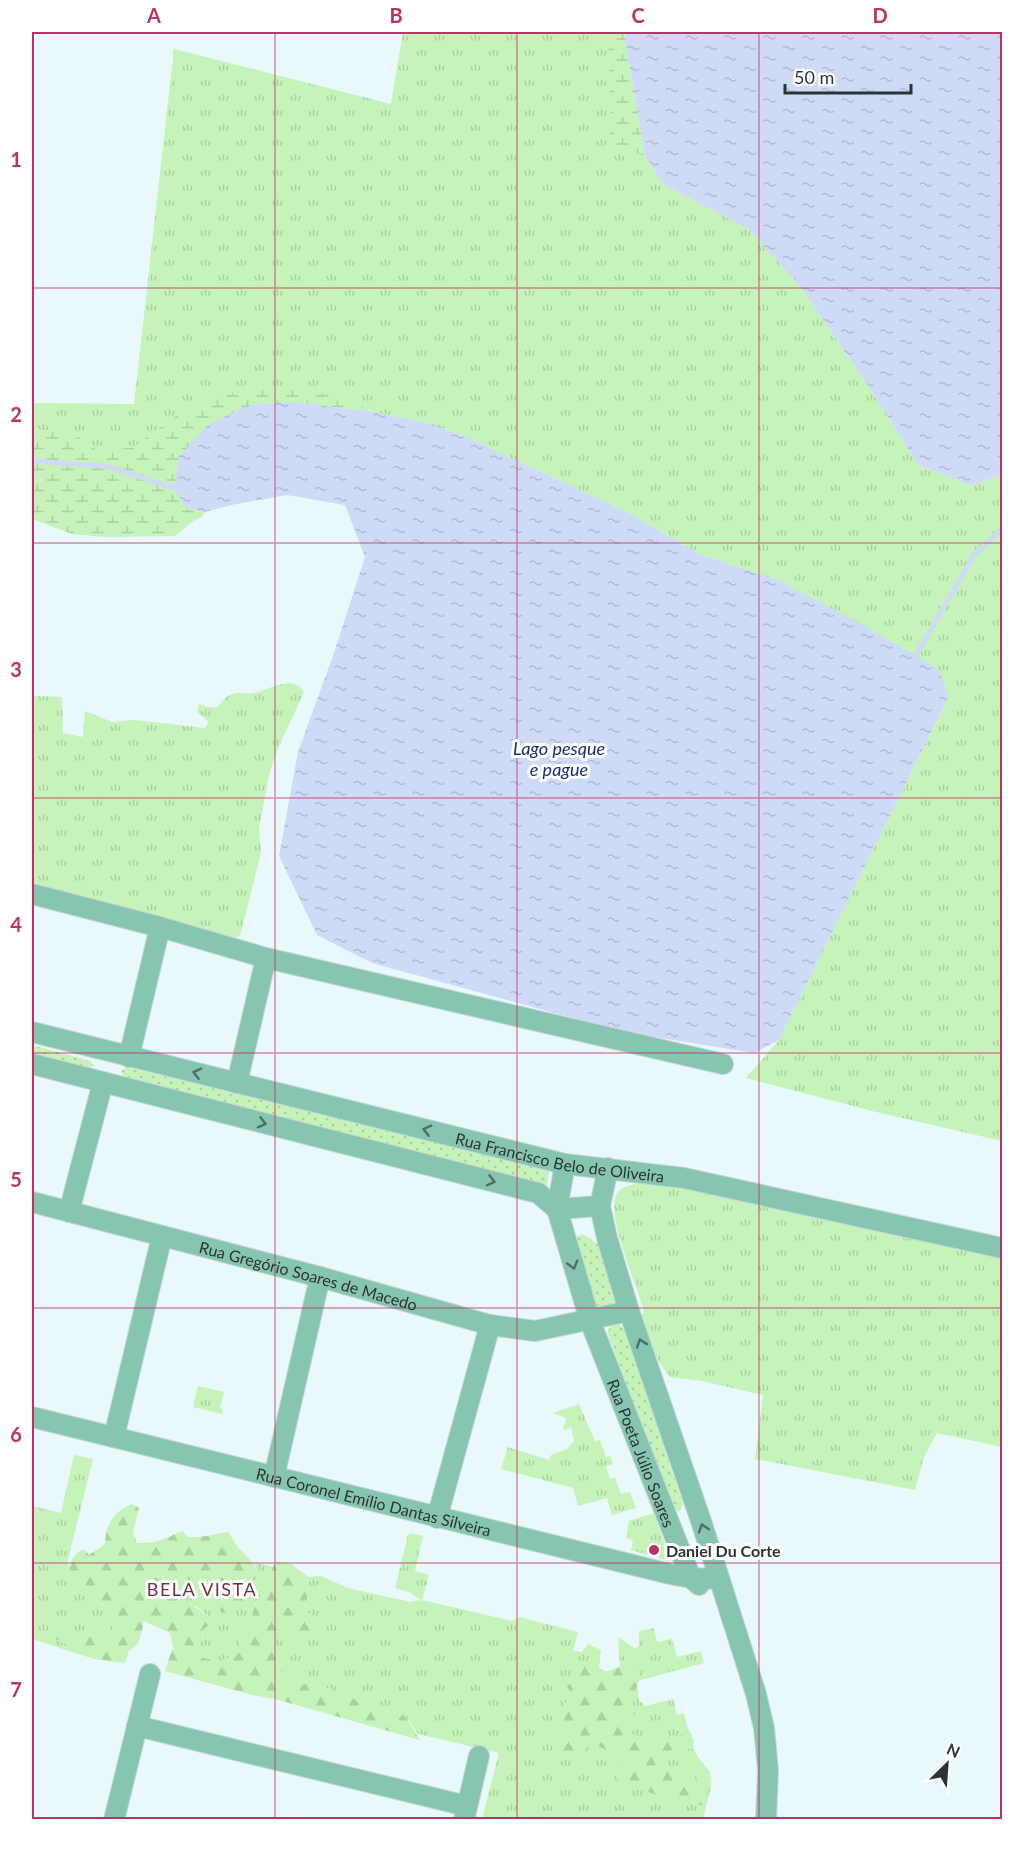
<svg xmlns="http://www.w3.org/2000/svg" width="1034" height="1851" viewBox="0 0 1034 1851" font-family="Lato,sans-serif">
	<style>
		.grass { fill: url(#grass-tufts) }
		.forest { fill: url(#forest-firs) }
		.wetland { fill: url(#wetland-marsh) }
		.park { fill: url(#park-dots) }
		.water { fill: url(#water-ripples) }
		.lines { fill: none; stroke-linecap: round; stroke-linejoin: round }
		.stream { stroke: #cedaf6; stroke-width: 5 }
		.street-casing { stroke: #c7d5d6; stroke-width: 22 }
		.street { stroke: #86c6b1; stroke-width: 20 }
		.oneway { stroke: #516e66 }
		.grid { fill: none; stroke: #bd3165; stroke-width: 1.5; stroke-opacity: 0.55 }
		.poi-dot { fill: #bd3165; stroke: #fff; stroke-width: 2 }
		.labels { text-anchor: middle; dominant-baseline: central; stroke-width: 6; stroke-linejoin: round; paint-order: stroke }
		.street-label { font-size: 16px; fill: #2d3334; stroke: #fff }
		.poi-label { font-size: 16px; font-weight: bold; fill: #2d3334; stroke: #fff; text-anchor: start }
		.water-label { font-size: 18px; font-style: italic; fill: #182c79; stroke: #fff }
		.neighbourhood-label { font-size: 18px; letter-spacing: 1.5px; fill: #752f45; stroke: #fff }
		.neatline { fill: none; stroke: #bd3165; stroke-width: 2 }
		.grid-label { font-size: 20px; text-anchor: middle; font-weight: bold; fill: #bd3165 }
	</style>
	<defs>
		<pattern id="grass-tufts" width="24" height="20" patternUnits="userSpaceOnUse" patternTransform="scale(1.5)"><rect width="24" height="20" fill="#c5f3ba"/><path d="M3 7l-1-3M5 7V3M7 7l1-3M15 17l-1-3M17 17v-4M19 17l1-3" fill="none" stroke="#aad1a0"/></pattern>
		<pattern id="forest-firs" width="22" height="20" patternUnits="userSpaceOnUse" patternTransform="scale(1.5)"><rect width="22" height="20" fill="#c5f3ba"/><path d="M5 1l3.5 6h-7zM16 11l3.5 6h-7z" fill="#aad1a0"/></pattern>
		<pattern id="wetland-marsh" width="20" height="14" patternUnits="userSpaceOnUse" patternTransform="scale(1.5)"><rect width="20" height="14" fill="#c5f3ba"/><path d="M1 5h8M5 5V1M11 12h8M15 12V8" fill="none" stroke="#aad1a0"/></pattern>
		<pattern id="park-dots" width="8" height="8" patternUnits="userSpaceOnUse" patternTransform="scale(1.5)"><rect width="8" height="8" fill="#c5f3ba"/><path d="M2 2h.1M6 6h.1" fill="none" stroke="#aad1a0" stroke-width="1.8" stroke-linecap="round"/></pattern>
		<pattern id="water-ripples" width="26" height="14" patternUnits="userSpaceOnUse" patternTransform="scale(1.5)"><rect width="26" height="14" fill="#cedaf6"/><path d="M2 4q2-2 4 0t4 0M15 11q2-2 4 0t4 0" fill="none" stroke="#b1bcd4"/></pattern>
	</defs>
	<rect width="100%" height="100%" fill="#e9f8fa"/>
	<!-- grass -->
	<g class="grass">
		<polygon points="403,32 608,32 612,116 608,143 645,156 663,184 750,230 802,289 873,393 918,465 972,486 1002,474 1002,1141 872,1111 746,1078 779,1040 949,696 780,581 699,554 629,513 475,441 433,424 373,412 346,397 216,397 180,413 134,447 100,452 73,433 32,429 32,403 134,404 174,49 391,104"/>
		<path d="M291 683 299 686 304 692 276 753 269 775 259 829 261 853 240 936 230 939 32 890V696L62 697 63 733 83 737 85 711 112 722 134 720 205 728 209 722 197 712 199 704C226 715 216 697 236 693 242 692 249 695 255 693 270 689 274 684 291 683Z"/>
		<path d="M644 1182 683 1186 1002 1257V1447L937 1433 924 1457 915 1490 755 1459 763 1395 702 1381 669 1377 651 1349 637 1322 644 1312C639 1289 602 1208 618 1192 624 1185 635 1184 644 1182Z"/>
		<polygon points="198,1386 224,1392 220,1408 223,1409 222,1414 193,1407"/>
		<polygon points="579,1404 595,1441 600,1440 606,1457 610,1456 613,1464 606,1466 610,1479 615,1478 621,1494 630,1492 636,1508 612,1515 607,1498 578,1506 573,1488 501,1469 508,1447 549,1460 551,1455 567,1449 574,1441 571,1428 563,1430 566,1418 553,1413"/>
		<polygon points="74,1455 93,1459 67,1564 70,1566 69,1577 85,1584 93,1598 118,1613 111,1634 96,1637 57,1628 63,1643 81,1647 94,1659 32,1639 32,1506 61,1513"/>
		<polygon points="654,1513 671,1562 658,1558 661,1545 650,1543 647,1555 631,1550 633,1540 626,1538 629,1521"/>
		<path d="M410 1533 423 1536 415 1571 429 1575 422 1600 512 1621 519 1617 578 1632 573 1651 582 1652 588 1644 601 1650 599 1668 606 1672 620 1667 618 1637 636 1649 639 1645V1631L654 1628 657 1642 672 1639 677 1657 701 1651 704 1663 637 1681 639 1700 645 1706 673 1699 677 1715 684 1713 688 1729 692 1735C691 1750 699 1760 710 1771L711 1787 703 1819H482L499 1753 418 1734 405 1716 369 1707 339 1691 309 1684 289 1685 276 1663 274 1637 286 1624 312 1614 304 1613 309 1588 308 1577 321 1576 348 1588 410 1602 421 1600 409 1592 395 1588 408 1535Z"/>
		<path d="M254 1562 273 1567 266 1586 254 1607 251 1621 240 1638 242 1652 221 1661 203 1658 190 1652 182 1654 174 1651 202 1641 203 1630 209 1625 208 1616 197 1607 171 1595H207L212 1598C229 1592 246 1588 259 1575Z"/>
	</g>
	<!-- forest -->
	<g class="forest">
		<path d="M132 1504 139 1508 133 1532 137 1543C160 1544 163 1538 183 1531L187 1537C203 1538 213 1534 229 1532 236 1551 252 1556 259 1575L251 1583 241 1587 249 1599 239 1610 222 1613 213 1603 212 1598 207 1595H172L186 1601 208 1616 209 1625 203 1630 202 1641C194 1649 186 1650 177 1652L182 1654 190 1652 203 1658 221 1661 241 1652 240 1638 251 1621 254 1607 266 1586 275 1561 291 1564 308 1577 309 1588 304 1613 317 1617 312 1634 294 1638 286 1625 274 1637 276 1663 289 1685 309 1684 339 1691 369 1707 405 1716 420 1740 275 1699 252 1695 165 1671 172 1649 174 1650 170 1633 144 1621C141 1632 142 1645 129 1650L125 1663 94 1659 81 1647 63 1643 50 1636 57 1628 96 1637 111 1634 118 1613 93 1598 85 1584 69 1577C70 1563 71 1555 84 1549L89 1555 105 1544C105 1526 114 1511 132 1504Z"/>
		<path d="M582 1663 606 1672 628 1664 637 1669 641 1677C634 1691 630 1699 635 1714L628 1716 623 1724 638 1738 655 1736 667 1738 680 1735 691 1737 694 1740 692 1749C670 1749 666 1748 655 1768L686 1767 706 1790V1806L692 1803 682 1796C665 1801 631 1787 616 1778V1769L621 1765 631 1768 632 1761 618 1756 592 1743 573 1761 560 1757 554 1742 558 1733 553 1727 556 1716 564 1717 561 1709 571 1694 567 1686 577 1677 574 1668Z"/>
	</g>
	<!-- wetland -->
	<g class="wetland">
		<polygon points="608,32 626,32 625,40 645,156 608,143 611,121"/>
		<polygon points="275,387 346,397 373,412 294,402 248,405 186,508 205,512 202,517 193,521 175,536 105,537 72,534 32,519 32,429 73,433 100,452 133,447 180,413 216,397 247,389"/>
	</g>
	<!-- park -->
	<g class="park">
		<polygon points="32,1045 91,1061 93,1066 88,1068 32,1053"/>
		<polygon points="127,1067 549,1170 547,1186 545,1187 124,1078 121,1071"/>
		<polygon points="583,1234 599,1245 616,1300 614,1305 602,1308 596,1306 573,1238"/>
		<polygon points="619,1324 625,1330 683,1504 679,1512 670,1507 607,1332 611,1326"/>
	</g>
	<!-- water -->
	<g class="water">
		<polygon points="626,32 1002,32 1002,474 972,486 918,465 873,393 802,289 750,230 663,184 645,156 625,40"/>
		<polygon points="294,402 373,412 433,424 475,441 629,513 699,554 780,581 863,625 938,669 949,696 779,1040 754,1053 624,1032 372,963 317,935 279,856 298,752 334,653 365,557 345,505 287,495 231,505 205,512 186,508 174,488 179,456 208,425 248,405"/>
	</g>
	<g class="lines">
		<!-- stream -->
		<g class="stream">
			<polyline points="32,461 106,466 174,488"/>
			<polyline points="916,655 974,555 1002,529"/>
		</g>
		<defs>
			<g id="street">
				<polyline points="32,894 160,927 266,958 723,1064"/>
				<path id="s1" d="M32 1032 565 1164 684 1178 1002 1248"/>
				<polyline points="129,1057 160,927"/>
				<polyline points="32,1064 538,1193 557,1209 600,1206"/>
				<polyline points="237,1083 266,958"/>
				<path id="s2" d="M565 1164 557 1209 590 1321 691 1578 699 1585"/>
				<polyline points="608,1168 600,1206 607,1238 629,1311 701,1521 756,1694 764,1728 768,1770 766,1820"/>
				<path id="s3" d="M32 1202 320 1277 490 1325 535 1331 629 1311"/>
				<polyline points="69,1212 103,1082"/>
				<path id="s4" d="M32 1417 670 1574 691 1578 719 1579"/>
				<polyline points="114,1437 162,1236"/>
				<polyline points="274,1477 320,1277"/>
				<polyline points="437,1518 490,1325"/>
				<polyline points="137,1726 467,1806"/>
				<polyline points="114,1820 150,1674"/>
				<polyline points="464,1820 479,1756"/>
			</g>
		</defs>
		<!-- street casing -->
		<use href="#street" class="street-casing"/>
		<!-- street -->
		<use href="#street" class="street"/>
	</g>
	<!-- one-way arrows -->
	<defs><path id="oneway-chevron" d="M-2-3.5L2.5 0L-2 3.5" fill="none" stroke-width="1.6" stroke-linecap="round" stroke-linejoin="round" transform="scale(1.5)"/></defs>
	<g class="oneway">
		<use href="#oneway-chevron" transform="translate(197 1073) rotate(-166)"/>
		<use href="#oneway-chevron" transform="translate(262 1123) rotate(14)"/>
		<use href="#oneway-chevron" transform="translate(427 1130) rotate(-166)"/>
		<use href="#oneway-chevron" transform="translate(491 1181) rotate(14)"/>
		<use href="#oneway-chevron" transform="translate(573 1265) rotate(74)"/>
		<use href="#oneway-chevron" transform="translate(641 1343) rotate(-109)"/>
		<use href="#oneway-chevron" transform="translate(703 1528) rotate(-108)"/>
	</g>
	<!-- grid -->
	<path class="grid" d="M275 32V1820M517 32V1820M759 32V1820M32 288H1002M32 543H1002M32 798H1002M32 1053H1002M32 1308H1002M32 1563H1002"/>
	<!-- markers -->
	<circle class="poi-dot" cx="654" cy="1550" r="6"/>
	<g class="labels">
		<!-- street labels -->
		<g class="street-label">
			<text stroke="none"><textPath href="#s1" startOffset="543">Rua Francisco Belo de Oliveira</textPath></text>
			<text stroke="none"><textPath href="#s3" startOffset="286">Rua Gregório Soares de Macedo</textPath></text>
			<text stroke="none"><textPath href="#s2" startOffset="304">Rua Poeta Júlio Soares</textPath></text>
			<text stroke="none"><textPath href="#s4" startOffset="352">Rua Coronel Emílio Dantas Silveira</textPath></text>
		</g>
		<!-- poi labels -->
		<g class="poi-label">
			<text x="666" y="1550">Daniel Du Corte</text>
		</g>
		<!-- water labels -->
		<g class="water-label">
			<text x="559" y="748">Lago pesque<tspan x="559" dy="21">e pague</tspan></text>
		</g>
		<!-- neighbourhood labels -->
		<g class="neighbourhood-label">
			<text x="202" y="1589">BELA VISTA</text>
		</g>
	</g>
	<!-- border -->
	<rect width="1034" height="1851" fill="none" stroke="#ffffff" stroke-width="66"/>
	<!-- north arrow -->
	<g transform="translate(947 1764) rotate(25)" stroke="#ffffff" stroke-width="4.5" paint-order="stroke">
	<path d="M0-4.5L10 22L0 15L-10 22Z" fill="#2d3334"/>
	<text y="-9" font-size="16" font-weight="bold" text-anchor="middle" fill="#2d3334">N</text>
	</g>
	<!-- scale -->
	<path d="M785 84v9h126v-9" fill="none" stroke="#2d3334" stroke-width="3"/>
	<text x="794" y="84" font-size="18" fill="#2d3334" stroke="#ffffff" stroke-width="4.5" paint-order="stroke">50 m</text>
	<rect x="33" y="33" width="968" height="1785" class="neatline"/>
	<g class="grid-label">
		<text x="154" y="23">A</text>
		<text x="396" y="23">B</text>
		<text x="638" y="23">C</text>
		<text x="880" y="23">D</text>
		<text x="16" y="167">1</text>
		<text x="16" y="422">2</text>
		<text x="16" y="677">3</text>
		<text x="16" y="932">4</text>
		<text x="16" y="1187">5</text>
		<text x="16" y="1442">6</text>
		<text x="16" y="1697">7</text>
	</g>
</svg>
